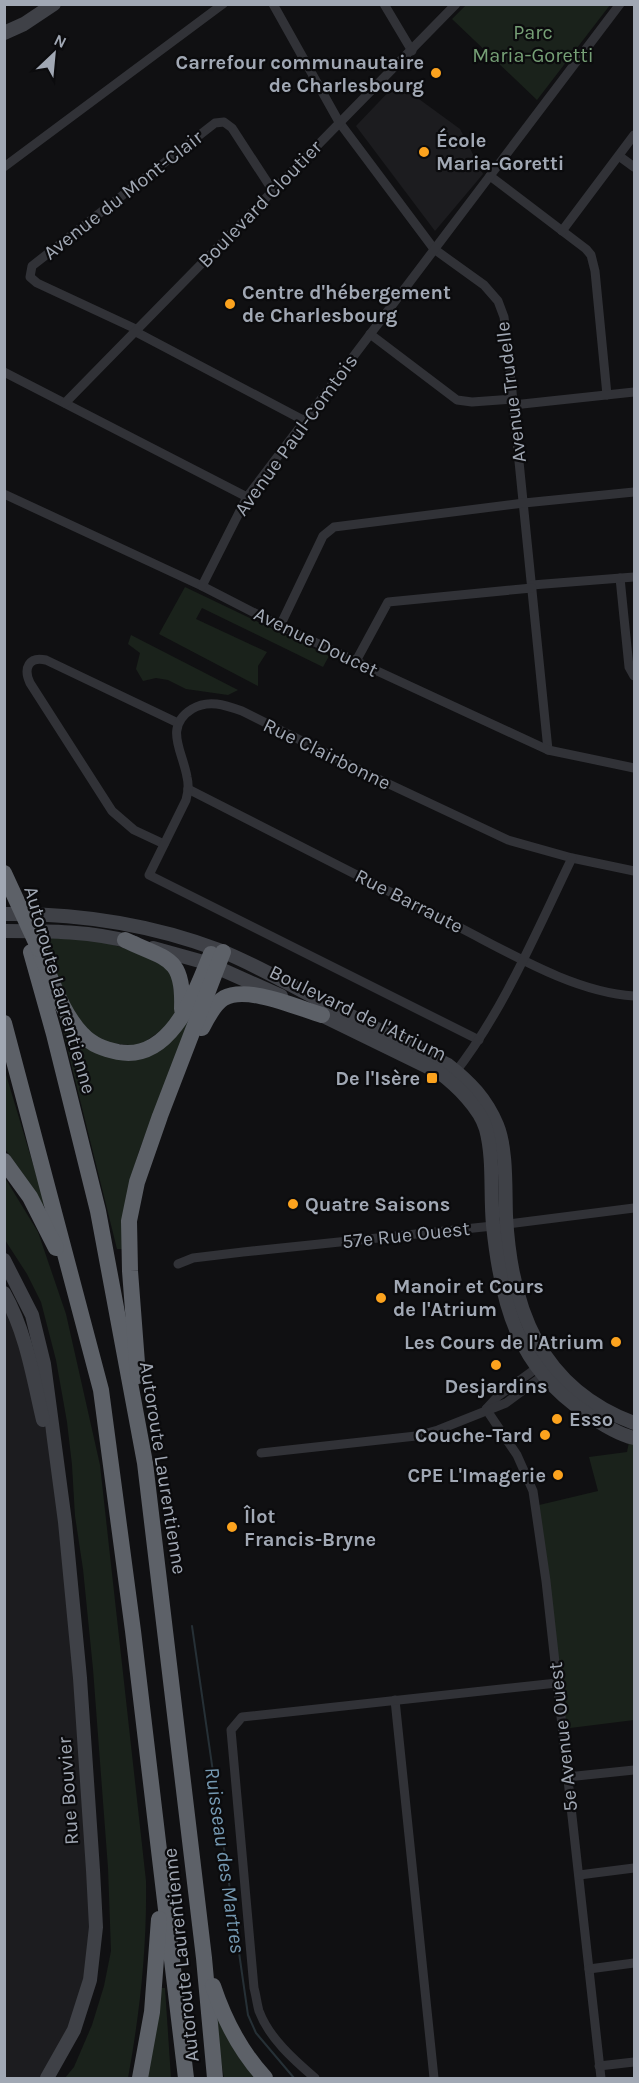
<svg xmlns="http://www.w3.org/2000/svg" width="639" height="2083" viewBox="0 0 639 2083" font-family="Karla,sans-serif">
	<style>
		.built { fill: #1c1c1f }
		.green { fill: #1a221b }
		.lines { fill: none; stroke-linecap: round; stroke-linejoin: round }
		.stream { stroke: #263036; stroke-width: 2 }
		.street { stroke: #313237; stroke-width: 9 }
		.secondary { stroke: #3f4147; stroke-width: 14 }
		.highway { stroke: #5d6168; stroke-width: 16 }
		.highway-bridge { stroke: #5d6168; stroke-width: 16 }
		.poi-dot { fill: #fca31e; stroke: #0b0b0d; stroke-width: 2 }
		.labels { text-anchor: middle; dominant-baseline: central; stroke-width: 4.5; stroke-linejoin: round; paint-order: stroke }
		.park-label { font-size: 20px; fill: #76a076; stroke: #0b0b0d }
		.poi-label { font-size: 20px; font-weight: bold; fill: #a1a8b4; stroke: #0b0b0d; text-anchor: start }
		.street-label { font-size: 20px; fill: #a1a8b4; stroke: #0b0b0d }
		.water-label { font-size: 21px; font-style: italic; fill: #7599b2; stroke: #0b0b0d }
	</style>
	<rect width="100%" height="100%" fill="#101012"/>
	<!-- built -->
	<g class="built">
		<polygon points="397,83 460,129 483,174 435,231 356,126"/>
		<polygon points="4,1293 44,1423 67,1520 93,1870 90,1980 47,2078 5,2078"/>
	</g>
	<!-- green -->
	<g class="green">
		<polygon points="466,5 466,4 610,5 537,100 452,19"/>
		<polygon points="185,587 329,656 323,667 202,608 196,619 267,652 258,666 258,686 159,634"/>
		<polygon points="131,635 238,690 228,695 186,689 168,680 156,678 143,681 136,669 140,653 128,644"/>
		<polygon points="42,935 92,939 124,948 171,968 176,1011 170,1024 139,1046 99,1042 73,1015"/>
		<polygon points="194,1013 139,1151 133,1171 123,1249 117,1249 59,1015 126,1057"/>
		<polygon points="4,1068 45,1204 42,1207 21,1171 5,1149"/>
		<path d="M5 1178 38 1232 66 1314 100 1465 146 1881C147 1948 140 2012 128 2078H65L74 2067 92 2025 104 1986 111 1951 108 1868 93 1669 83 1569 75 1516 72 1465 67 1422 56 1360 41 1302 27 1274 5 1240Z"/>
		<polygon points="630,1437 634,1438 634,1720 562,1729 535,1506 598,1491 589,1457 627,1452"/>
		<polygon points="161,1988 165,1988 171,2078 146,2078"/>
		<polygon points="219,2016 255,2078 224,2078 214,2017"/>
	</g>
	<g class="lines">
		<!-- stream -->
		<polyline class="stream" points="192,1626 248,2015 256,2033 294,2078"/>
		<!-- street -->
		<g class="street">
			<polyline points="273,4 339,122 434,249 484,285 498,301 504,317 506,332 548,750"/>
			<polyline points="384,4 412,51"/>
			<polyline points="619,156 634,167"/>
			<polyline points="4,167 223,4"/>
			<polyline points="490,176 586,249 591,255 595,271 607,395"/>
			<polyline points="562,231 634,135"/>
			<polyline points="138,330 37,283 30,277 32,266 215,123 224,122 232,128 273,191"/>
			<polyline points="136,332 303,420"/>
			<polyline points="370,334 457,400 472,402 512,399"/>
			<polyline points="4,372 247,497"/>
			<polyline points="65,403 456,4"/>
			<polyline points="513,405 634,392"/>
			<polyline points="4,494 202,586 280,626 548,750 634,768"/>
			<polyline points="620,578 629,667 634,676"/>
			<polyline points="532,585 634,577"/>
			<polyline points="202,586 247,497 620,4"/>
			<polyline points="280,626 323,536 334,527 524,503 634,492"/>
			<polyline points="356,661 388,602 532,588"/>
			<path d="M188 789C274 833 360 876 445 920 502 948 570 992 634 996"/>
			<path d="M164 844 134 830 112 811 30 683C23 668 29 656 46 660L178 723"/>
			<path d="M479 1040 149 875 186 800C188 793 189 785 187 777 183 752 163 727 192 709 208 699 225 705 242 711L374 777 508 840 572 858 634 871"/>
			<path d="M454 1074C503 1012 537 930 572 858"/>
			<polyline points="178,1264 193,1258 243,1252 493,1226 634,1208"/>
			<polyline points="487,1408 498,1396 541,1365"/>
			<polyline points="486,1409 517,1455 533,1491 546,1581 601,2078"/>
			<polyline points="261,1453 416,1436 438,1430 506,1403 548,1372"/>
			<polyline points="395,1700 434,2078"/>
			<polyline points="567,1777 634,1770"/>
			<polyline points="579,1875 634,1868"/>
			<polyline points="589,1969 634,1963"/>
			<polyline points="599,2066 634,2062"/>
			<path d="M315 2078C294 2060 269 2038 259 2011 257 2004 256 1995 254 1988L231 1730 242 1717 557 1683"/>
		</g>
		<!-- secondary -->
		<g class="secondary">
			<polyline points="4,33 24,24 54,4"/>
			<path d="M4 914C78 913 150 924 219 950 252 963 283 981 314 997 358 1020 404 1042 448 1065 470 1082 486 1099 497 1125 507 1149 505 1189 506 1216 511 1309 540 1388 634 1423"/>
			<path d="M4 931C49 931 92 931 135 943"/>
			<polyline points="153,948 207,963 281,996"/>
			<path d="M315 1012 440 1073C457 1086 480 1108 486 1129 494 1159 490 1193 493 1225 501 1303 517 1367 586 1413 600 1423 617 1434 634 1438"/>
			<polyline points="4,1260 32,1315 44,1364 65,1522 80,1678 93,1870 96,1927 90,1980 74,2030 47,2078"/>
			<path d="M4 1293C26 1332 33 1377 43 1420"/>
		</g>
		<!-- highway -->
		<g class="highway">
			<path d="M125 940C167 960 184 956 182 1009"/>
			<polyline points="31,952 54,1034 98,1211 145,1463 204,1958 215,2078"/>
			<path d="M40 953C52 980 61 1012 82 1034 92 1045 104 1049 118 1052 171 1062 195 993 211 954"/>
			<polyline points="4,1023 101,1390 133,1631 186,2078"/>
			<path d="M202 1028C207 1018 214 1004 224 998 247 985 298 1008 322 1015"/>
			<polyline points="4,1161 30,1197 56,1248"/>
			<polyline points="138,1376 130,1271 129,1221 137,1182 160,1116 223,952"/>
			<path d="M213 1986C224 2019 241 2052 265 2078"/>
			<polyline points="140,2078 152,2012 159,1919"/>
		</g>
		<!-- highway-bridge -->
		<polyline class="highway-bridge" points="4,873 39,949"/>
	</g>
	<!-- markers -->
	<g class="poi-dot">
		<circle cx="436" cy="73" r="6"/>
		<circle cx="424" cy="152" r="6"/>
		<circle cx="230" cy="304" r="6"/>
		<rect x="426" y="1072" width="12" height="12" rx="3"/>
		<circle cx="293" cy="1204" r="6"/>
		<circle cx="381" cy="1298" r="6"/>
		<circle cx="616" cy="1342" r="6"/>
		<circle cx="496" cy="1365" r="6"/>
		<circle cx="557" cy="1419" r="6"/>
		<circle cx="545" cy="1435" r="6"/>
		<circle cx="558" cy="1475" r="6"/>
		<circle cx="232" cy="1527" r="6"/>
	</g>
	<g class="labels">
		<!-- park labels -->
		<g class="park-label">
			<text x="533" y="32">Parc<tspan x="533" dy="23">Maria-Goretti</tspan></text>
		</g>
		<!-- poi labels -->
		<g class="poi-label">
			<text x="424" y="62" text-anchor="end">Carrefour communautaire<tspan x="424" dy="23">de Charlesbourg</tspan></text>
			<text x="436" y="140">École<tspan x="436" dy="23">Maria-Goretti</tspan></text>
			<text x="242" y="292">Centre d'hébergement<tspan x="242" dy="23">de Charlesbourg</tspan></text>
			<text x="420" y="1078" text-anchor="end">De l'Isère</text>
			<text x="305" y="1204">Quatre Saisons</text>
			<text x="393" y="1286">Manoir et Cours<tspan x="393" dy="23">de l'Atrium</tspan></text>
			<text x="604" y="1342" text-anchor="end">Les Cours de l'Atrium</text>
			<text x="496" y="1386" text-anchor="middle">Desjardins</text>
			<text x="569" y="1419">Esso</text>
			<text x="533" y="1435" text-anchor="end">Couche-Tard</text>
			<text x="546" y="1475" text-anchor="end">CPE L'Imagerie</text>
			<text x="244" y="1516">Îlot<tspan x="244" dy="23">Francis-Bryne</tspan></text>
		</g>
		<!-- street labels -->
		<g class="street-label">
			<text transform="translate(123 195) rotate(-38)">Avenue du Mont-Clair</text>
			<text transform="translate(260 204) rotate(-46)">Boulevard Cloutier</text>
			<text transform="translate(511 392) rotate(-97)">Avenue Trudelle</text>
			<text transform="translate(296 435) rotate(-54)">Avenue Paul-Comtois</text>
			<text transform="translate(316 642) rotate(26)">Avenue Doucet</text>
			<text transform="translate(327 754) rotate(26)">Rue Clairbonne</text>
			<text transform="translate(409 901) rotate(27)">Rue Barraute</text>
			<text transform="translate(60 990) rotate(74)">Autoroute Laurentienne</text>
			<text transform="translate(358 1013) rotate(26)">Boulevard de l'Atrium</text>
			<text transform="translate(406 1235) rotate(-6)">57e Rue Ouest</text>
			<text transform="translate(163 1468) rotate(81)">Autoroute Laurentienne</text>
			<text transform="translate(563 1737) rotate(-96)">5e Avenue Ouest</text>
			<text transform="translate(68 1791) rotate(-94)">Rue Bouvier</text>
			<text transform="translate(181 1955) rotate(-96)">Autoroute Laurentienne</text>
		</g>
		<!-- water labels -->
		<g class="water-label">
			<text transform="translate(225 1860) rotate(82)">Ruisseau des Martres</text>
		</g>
	</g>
	<!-- border -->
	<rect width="639" height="2083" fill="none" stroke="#a1a8b4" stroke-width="12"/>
	<!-- north arrow -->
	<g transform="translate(54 54) rotate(26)" stroke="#0b0b0d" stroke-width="4.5" paint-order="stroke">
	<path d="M0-4.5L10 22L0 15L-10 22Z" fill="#a1a8b4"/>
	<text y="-9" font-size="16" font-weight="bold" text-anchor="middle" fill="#a1a8b4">N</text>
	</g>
</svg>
